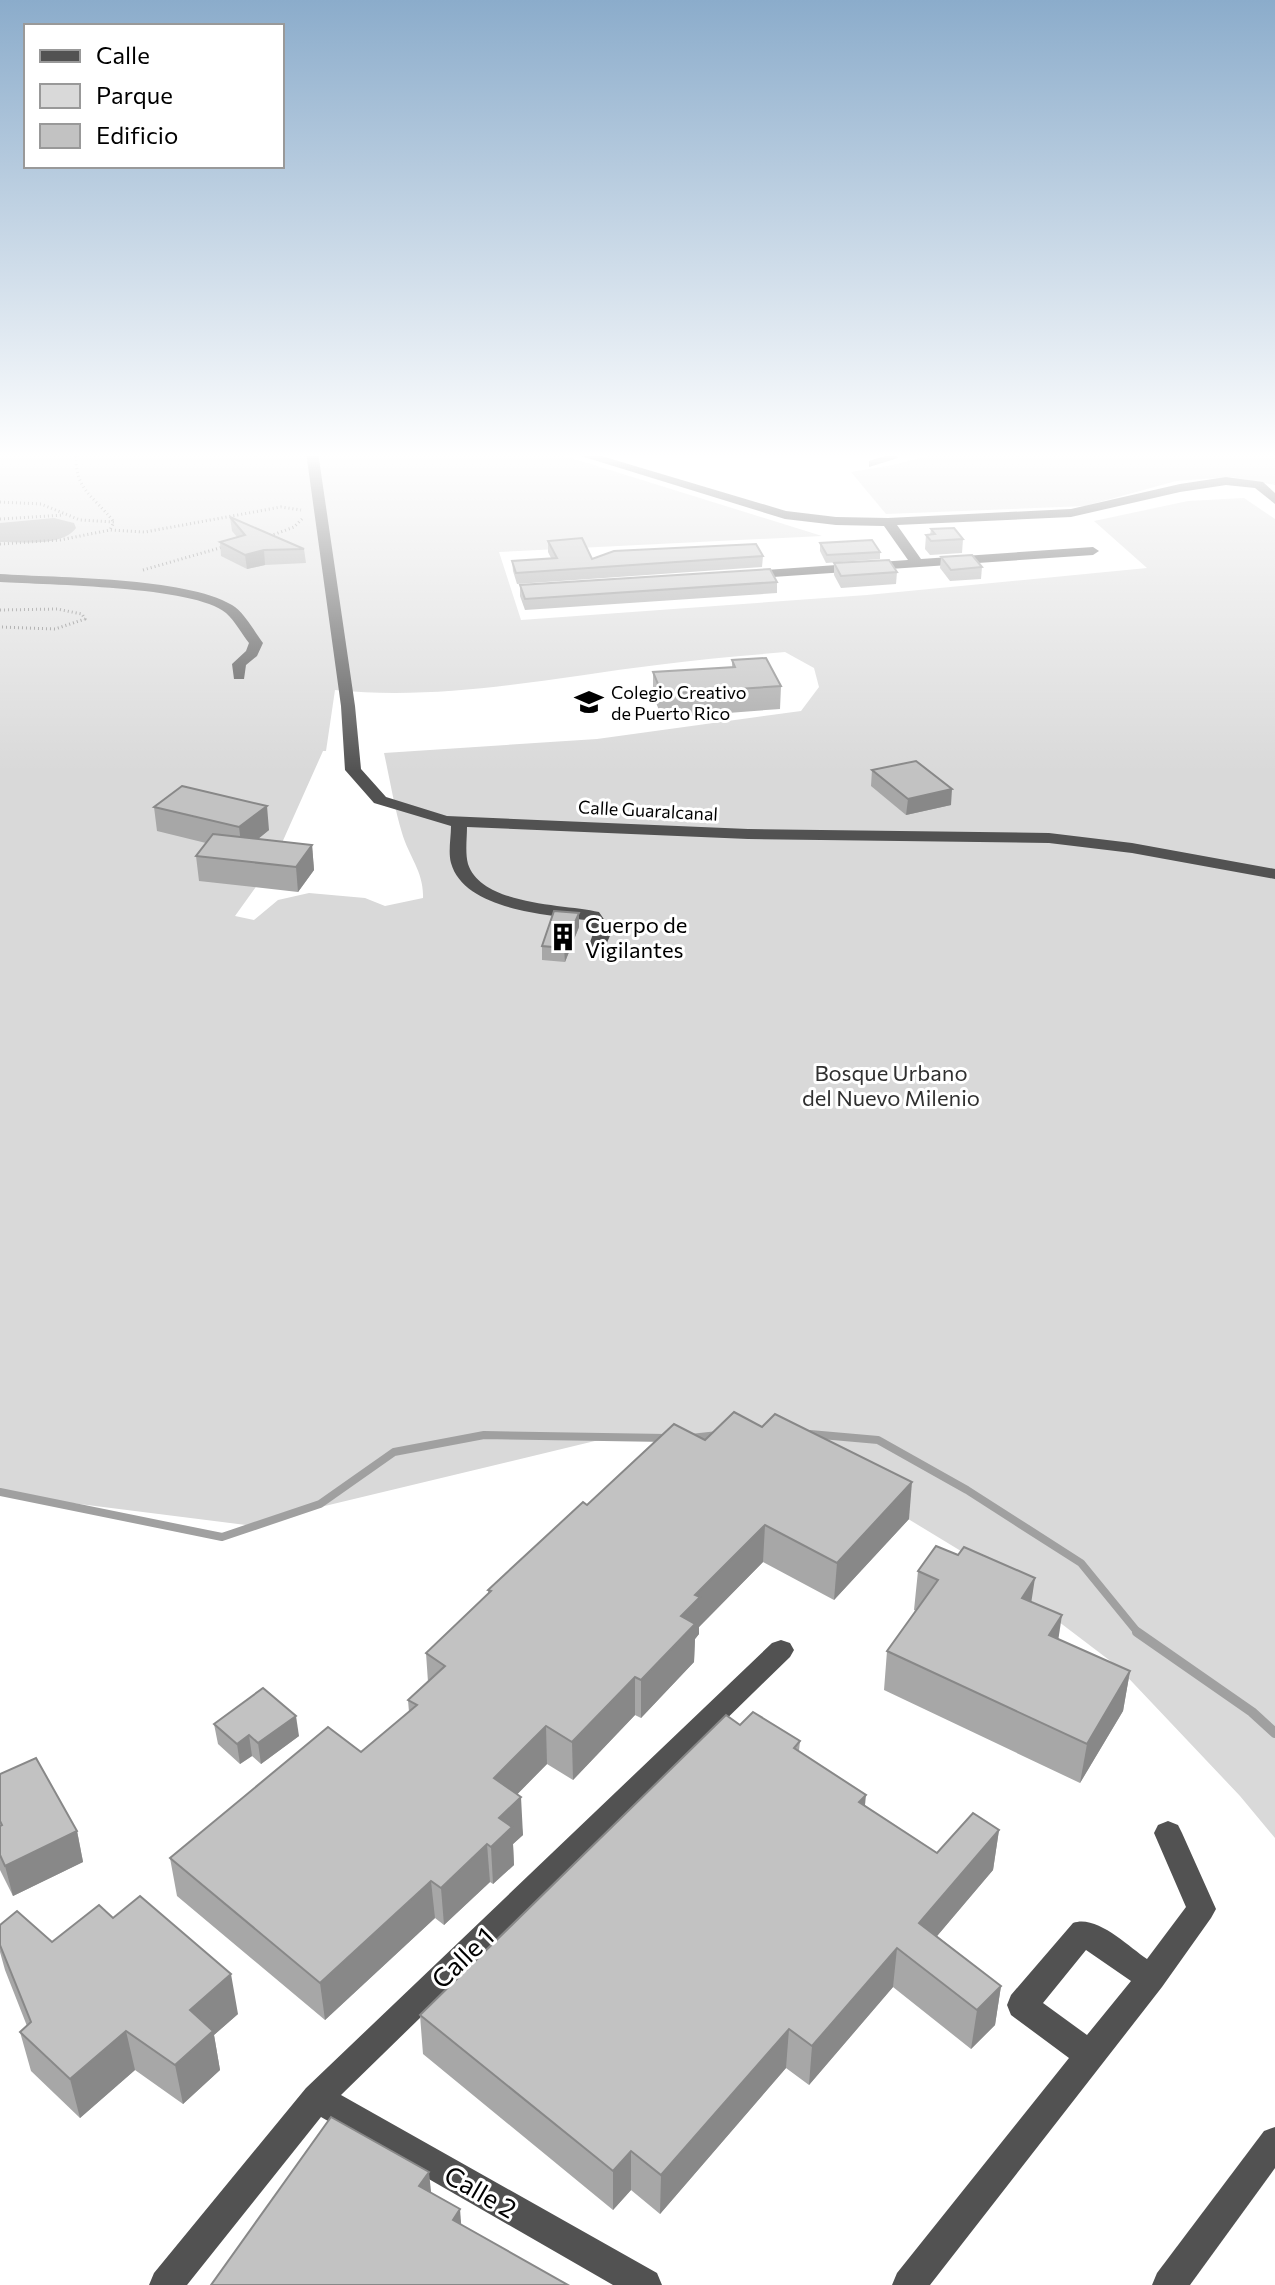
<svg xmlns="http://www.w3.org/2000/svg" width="1275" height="2285" viewBox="0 0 1275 2285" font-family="Commissioner,sans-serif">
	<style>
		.green { fill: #d9d9d9; fill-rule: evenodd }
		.water { fill: #a0a0a0 }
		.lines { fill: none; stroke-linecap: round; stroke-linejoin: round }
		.stream-far1 { stroke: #a0a0a0; stroke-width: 8 }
		.stream { stroke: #a0a0a0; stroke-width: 10 }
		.path { stroke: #747474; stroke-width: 3; stroke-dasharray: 1 3; stroke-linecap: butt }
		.minor { fill: #525252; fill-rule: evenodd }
		.wall { fill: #a7a7a7 }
		.shaded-wall { fill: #888 }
		.building { fill: #c2c2c2; stroke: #888; stroke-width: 2 }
		.labels { text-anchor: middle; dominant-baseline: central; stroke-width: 6; stroke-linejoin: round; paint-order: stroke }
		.far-poi-label { font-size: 18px; fill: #000; stroke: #fff; text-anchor: start }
		.far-street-label { font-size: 18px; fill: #000; stroke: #fff }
		.poi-label { font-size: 22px; fill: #000; stroke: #fff; text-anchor: start }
		.park-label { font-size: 22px; fill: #303030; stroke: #fff }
		.near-street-label { font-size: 26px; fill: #000; stroke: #fff }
	</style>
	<rect width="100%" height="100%" fill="#fff"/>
	<!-- green -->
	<g class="green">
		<path d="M0 452H552L822 536 499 552 521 620 867 595 1147 568 1094 521 1188 501 1244 498 1275 519V1838L1240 1796 1117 1666 984 1565 839 1477 729 1436 599 1440 246 1525 0 1494ZM785 652 814 668 819 687 801 711 597 739 384 753C390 780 394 806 402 833 409 857 424 872 423 898L385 906 365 898 309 893 278 900 254 920 235 916 273 863 323 751H326L335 690C444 701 550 678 657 665 700 659 743 656 785 652Z"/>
		<polygon points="941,452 1275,452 1275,485 1231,477 1176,481 1085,506 886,514 851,472 893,465"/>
	</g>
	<!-- water -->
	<path class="water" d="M54 518 74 523 76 528C62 547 22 542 0 542V523Z"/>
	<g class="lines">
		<!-- stream-far1 -->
		<g class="stream-far1">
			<polyline points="810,1434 878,1440 967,1490 1081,1563 1139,1634"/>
			<polyline points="691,1438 718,1435"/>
			<polyline points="0,1492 222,1537 320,1504 394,1452 484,1435 667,1438"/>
		</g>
		<!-- stream -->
		<polyline class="stream" points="1137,1632 1252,1712 1275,1733"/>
		<!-- path -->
		<g class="path">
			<path d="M76 452C74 490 93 495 114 522"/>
			<polyline points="0,502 41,504 80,520 114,522 110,530"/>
			<polyline points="0,519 64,515"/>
			<polyline points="270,536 294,527 304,517"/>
			<polyline points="0,544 60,540 110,530 145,532 281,507 301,510"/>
			<polyline points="143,570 223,547"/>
			<polyline points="0,610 57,609 82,614 85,619 55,629 0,627"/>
		</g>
		<!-- minor -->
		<g class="minor">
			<path d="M306 452H318L355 706 361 769 386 797 447 816 748 829 1049 833 1132 843 1275 869V879L1132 853 1049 843 748 839 467 827C467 838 465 853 468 864 482 906 565 904 599 912L612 931 603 952H591L588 948 594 931 587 920C548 915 464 910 451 863 448 852 451 838 451 826L374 803 345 770 341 706Z"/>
			<polygon points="568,452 588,452 786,511 836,517 888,518 1071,509 1180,484 1226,477 1263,482 1275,493 1275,504 1255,488 1226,485 1180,492 1071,517 897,525 921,559 1093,547 1099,551 1093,555 744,579 737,575 739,572 908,560 884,526 836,525 785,519"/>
			<polygon points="882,452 894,452 898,458 869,467 869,461 885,456"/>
			<path d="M0 574C58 578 185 577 232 605 244 612 254 631 263 643L257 656 246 665 244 679H234L232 664 246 651 249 643C242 634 235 621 226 613 195 586 47 585 0 582Z"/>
			<polygon points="781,1640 790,1643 794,1650 790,1657 341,2095 657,2273 662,2285 613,2285 321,2117 187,2285 149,2285 154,2273 306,2088 772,1643"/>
			<path d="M1168 1821 1178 1825 1182 1833 1216 1909 1211 1918 1162 1987 930 2285H892L897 2273 1069 2058 1011 2015 1007 2005 1011 1995 1073 1923C1096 1914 1128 1946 1147 1959L1186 1907 1154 1833 1158 1825ZM1086 1950 1131 1981 1087 2035 1043 2003Z"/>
			<polygon points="1275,2127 1275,2168 1190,2285 1152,2285 1157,2273 1264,2131"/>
		</g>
	</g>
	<!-- wall -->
	<g class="wall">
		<polygon points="230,517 304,549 306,563 265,565 247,569 221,556 220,542 237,537 232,531"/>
		<polygon points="931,529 963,539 962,553 930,555 925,549 926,535 930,535"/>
		<polygon points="548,541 592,559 763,556 762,567 517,584 513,571 512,561 551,558 548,552"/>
		<polygon points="820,543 880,552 880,559 826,563 820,551"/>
		<polygon points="941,557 982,567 981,579 950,581 940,568"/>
		<polygon points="834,563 897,572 896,584 841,588 834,575"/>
		<polygon points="777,582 777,593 525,610 520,596 520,585"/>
		<polygon points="732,660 781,686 780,709 662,718 653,695 653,672 732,667"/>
		<polygon points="872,770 951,805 906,815 871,786"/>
		<polygon points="154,807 269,830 258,839 312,845 314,870 298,892 199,881 196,856 206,843 157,831"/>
		<polygon points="579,927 565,962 542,960 542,946"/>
		<polygon points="705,1440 909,1519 834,1600 763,1562 699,1627 699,1634 695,1639 694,1662 641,1718 635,1715 573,1780 547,1764 517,1794 523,1835 513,1844 514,1865 493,1884 490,1882 444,1925 435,1918 325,2020 177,1896 170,1858 361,1752 409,1712 408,1700 428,1682 426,1653 488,1594 488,1590 587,1505"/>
		<polygon points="918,1571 1031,1602 1058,1639 1130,1671 1123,1711 1080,1783 884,1690 887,1651 916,1611 914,1610"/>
		<polygon points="214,1724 299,1736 261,1764 252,1756 240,1764 218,1744"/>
		<polygon points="740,1725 800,1741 799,1751 865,1806 937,1853 999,1830 993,1870 937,1936 1001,1986 995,2025 971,2049 893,1987 809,2085 786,2068 660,2214 631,2190 613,2210 423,2054 420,2015"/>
		<polygon points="0,1774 77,1831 83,1862 13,1896 0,1870"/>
		<polygon points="113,1918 238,2014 214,2035 220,2070 183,2104 135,2070 80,2118 31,2071 20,2032 27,2026 5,1970 0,1952 0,1925 52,1942"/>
	</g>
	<!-- shaded-wall -->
	<g class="shaded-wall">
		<polygon points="264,550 265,565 247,569 245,555"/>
		<polygon points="952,789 951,805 906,815 908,799"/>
		<polygon points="267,806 269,830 242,852 239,827"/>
		<polygon points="312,845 314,870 298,892 296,867"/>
		<polygon points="579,913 579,927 565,962 564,948"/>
		<polygon points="912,1482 909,1519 834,1600 837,1563"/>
		<polygon points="765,1525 763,1562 699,1627 699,1634 695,1639 694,1662 641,1718 641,1680 681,1616 695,1595"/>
		<polygon points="1035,1578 1029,1617 1022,1598"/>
		<polygon points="1062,1615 1056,1655 1049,1635"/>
		<polygon points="1130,1671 1123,1711 1080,1783 1087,1744"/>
		<polygon points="635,1677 635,1715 573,1780 572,1742"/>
		<polygon points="296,1716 299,1736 261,1764 258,1743"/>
		<polygon points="546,1726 547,1764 496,1816 494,1778"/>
		<polygon points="249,1735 252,1756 240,1764 237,1744"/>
		<polygon points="866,1795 862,1834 859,1802"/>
		<polygon points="521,1797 523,1835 513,1844 514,1865 493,1884 491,1847 499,1818"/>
		<polygon points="999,1830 993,1870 915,1962 919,1923"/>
		<polygon points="77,1831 83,1862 13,1896 5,1866"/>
		<polygon points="487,1844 490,1882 444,1925 441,1888"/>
		<polygon points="431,1881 435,1918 325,2020 320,1983"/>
		<polygon points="897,1948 893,1987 809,2085 812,2046"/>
		<polygon points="231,1974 238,2014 214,2035 220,2070 183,2104 175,2065 190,2010"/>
		<polygon points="1001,1986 995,2025 971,2049 977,2010"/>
		<polygon points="789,2029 786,2068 660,2214 661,2175"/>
		<polygon points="126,2031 135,2070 80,2118 70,2079"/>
		<polygon points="631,2151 631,2190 613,2210 613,2171"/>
		<polygon points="429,2172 433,2211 419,2186"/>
		<polygon points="460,2209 463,2248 453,2220"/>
	</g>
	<!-- building -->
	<g class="building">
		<polygon points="230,517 304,549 264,550 245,555 220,542 245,535"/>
		<polygon points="954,528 963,539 931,541 926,535 935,534 931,529"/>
		<polygon points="582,538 592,559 614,551 756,544 763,556 516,573 512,561 557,558 548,541"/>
		<polygon points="872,540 880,552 827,555 820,543"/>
		<polygon points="972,555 982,567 951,570 941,557"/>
		<polygon points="889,560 897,572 841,576 834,563"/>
		<polygon points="770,569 777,582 525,599 520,585"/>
		<polygon points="766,658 781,686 662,694 653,672 735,667 732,660"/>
		<polygon points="916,761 952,789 908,799 872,770"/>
		<polygon points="182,786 267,806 239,827 154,807"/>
		<polygon points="213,834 312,845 296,867 196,856"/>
		<polygon points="554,911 579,913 564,948 542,946"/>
		<polygon points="734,1412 762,1427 775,1414 912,1482 837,1563 765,1525 695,1595 700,1597 681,1616 695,1624 641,1680 635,1677 572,1742 546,1726 494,1778 521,1797 499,1818 512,1827 491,1847 487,1844 441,1888 431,1881 320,1983 170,1858 328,1727 361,1752 417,1705 408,1700 445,1666 426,1653 491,1591 488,1590 583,1502 587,1505 674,1424 705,1440"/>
		<polygon points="936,1546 958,1555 964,1547 1035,1578 1022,1598 1062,1615 1049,1635 1130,1671 1087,1744 887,1651 938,1580 918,1571"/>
		<polygon points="263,1688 296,1716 258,1743 249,1735 237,1744 214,1724"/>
		<polygon points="753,1712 800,1741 794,1748 866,1795 859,1802 937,1853 973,1813 999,1830 919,1923 1001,1986 977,2010 897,1948 812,2046 789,2029 661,2175 631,2151 613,2171 420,2015 726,1715 740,1725"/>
		<polygon points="36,1758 77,1831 5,1866 0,1855 0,1826 2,1825 0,1821 0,1774"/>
		<polygon points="140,1896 231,1974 190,2010 213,2031 175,2065 126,2031 70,2079 20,2032 31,2022 0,1945 0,1925 17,1911 52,1942 99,1905 113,1918"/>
		<polygon points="331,2117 429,2172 419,2186 460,2209 453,2220 568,2285 211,2285"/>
	</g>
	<!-- sky -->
	<linearGradient id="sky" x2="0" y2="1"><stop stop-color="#8baccb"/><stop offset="0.59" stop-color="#fff"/><stop offset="1" stop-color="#fff" stop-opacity="0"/></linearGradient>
	<rect width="1275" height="772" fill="url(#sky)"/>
	<!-- icons -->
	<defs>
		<symbol id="school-bare" viewBox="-9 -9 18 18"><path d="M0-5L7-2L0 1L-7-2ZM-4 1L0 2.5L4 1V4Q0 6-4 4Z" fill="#000" stroke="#fff" stroke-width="2.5" paint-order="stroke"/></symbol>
		<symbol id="building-bare" viewBox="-9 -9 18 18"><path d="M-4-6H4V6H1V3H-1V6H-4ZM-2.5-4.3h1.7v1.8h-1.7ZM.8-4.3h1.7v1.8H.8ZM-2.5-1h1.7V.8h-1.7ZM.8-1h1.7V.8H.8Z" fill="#000" stroke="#fff" stroke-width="2.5" paint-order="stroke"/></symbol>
	</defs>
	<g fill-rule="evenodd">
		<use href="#school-bare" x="569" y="682" width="40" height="40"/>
		<use href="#building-bare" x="543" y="917" width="40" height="40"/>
	</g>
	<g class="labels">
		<!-- far-poi labels -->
		<g class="far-poi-label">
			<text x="611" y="692">Colegio Creativo<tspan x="611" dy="21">de Puerto Rico</tspan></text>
		</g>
		<!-- far-street labels -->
		<g class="far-street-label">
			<text transform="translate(648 810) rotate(3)">Calle Guaralcanal</text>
		</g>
		<!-- poi labels -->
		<g class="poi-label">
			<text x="585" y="924">Cuerpo de<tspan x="585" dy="25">Vigilantes</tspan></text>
		</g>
		<!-- park labels -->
		<g class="park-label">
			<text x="891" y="1072">Bosque Urbano<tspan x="891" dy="25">del Nuevo Milenio</tspan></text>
		</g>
		<!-- near-street labels -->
		<g class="near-street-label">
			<text transform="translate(462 1957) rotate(-44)">Calle 1</text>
			<text transform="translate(481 2191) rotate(30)">Calle 2</text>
		</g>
	</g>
	<!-- legend -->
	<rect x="24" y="24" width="260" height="144" fill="#ffffff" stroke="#999999" stroke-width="2"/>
	<rect x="40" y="50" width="40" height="12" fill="#525252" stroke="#999999" stroke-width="2"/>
	<text x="96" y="64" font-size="24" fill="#000000">Calle</text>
	<rect x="40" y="84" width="40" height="24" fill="#d9d9d9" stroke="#999999" stroke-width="2"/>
	<text x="96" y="104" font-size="24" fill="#000000">Parque</text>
	<rect x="40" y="124" width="40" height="24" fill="#c2c2c2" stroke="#999999" stroke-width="2"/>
	<text x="96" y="144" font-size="24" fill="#000000">Edificio</text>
</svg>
